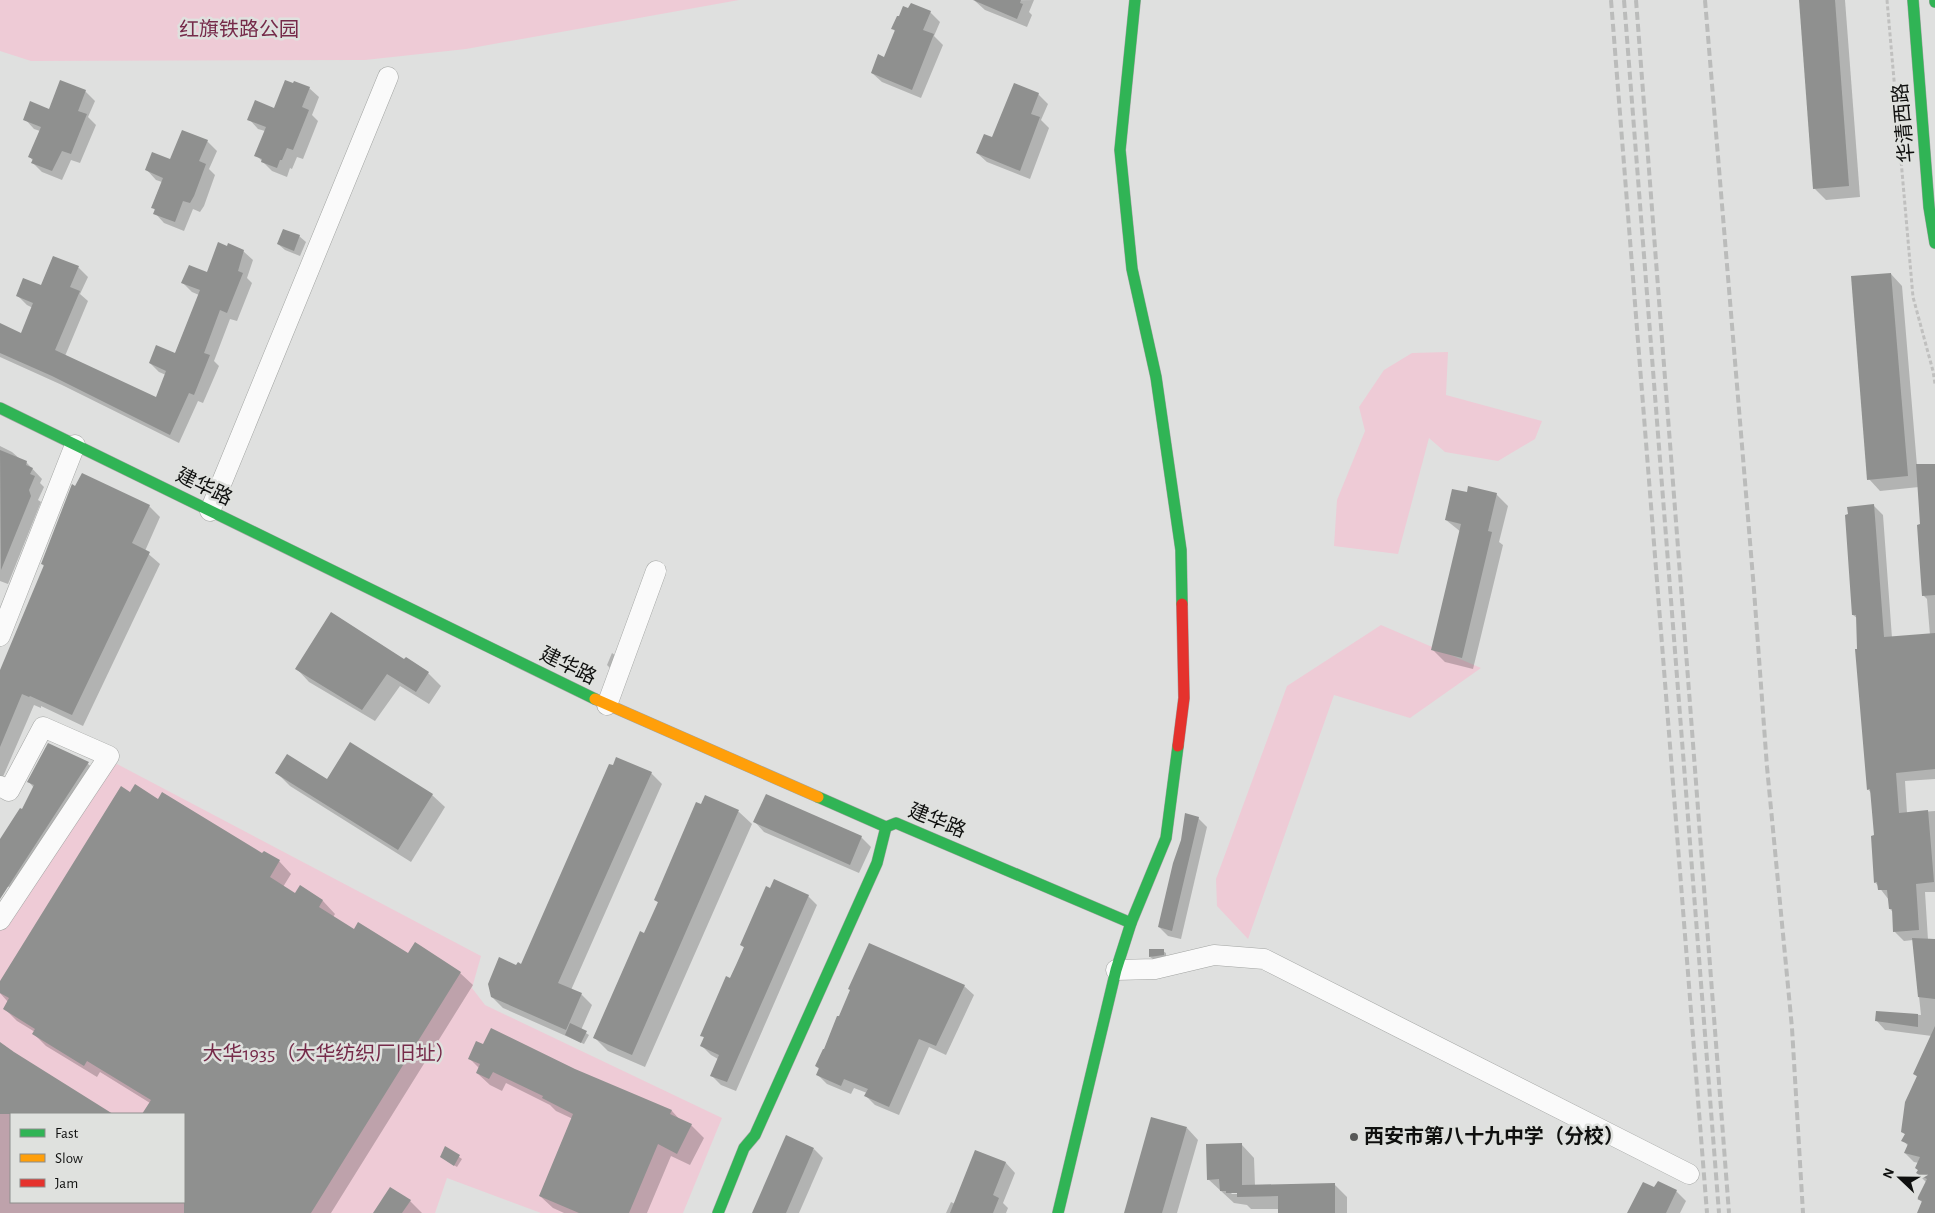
<svg xmlns="http://www.w3.org/2000/svg" width="1935" height="1213" viewBox="0 0 1935 1213" font-family="'Alegreya Sans','Noto Sans SC',sans-serif">
	<style>
		.green { fill: #eecbd6; fill-rule: evenodd }
		.shadow { fill: #0003; fill-rule: evenodd }
		.building { fill: #8f908f }
		.lines { fill: none; stroke-linecap: round; stroke-linejoin: round }
		.street-casing { stroke: #a2a4a2; stroke-width: 21 }
		.fast-casing { stroke: #a2a4a2; stroke-width: 12 }
		.slow-casing { stroke: #a2a4a2; stroke-width: 12 }
		.jam-casing { stroke: #a2a4a2; stroke-width: 12 }
		.path { stroke: #c0c0bf; stroke-width: 3; stroke-dasharray: 4 2.5; stroke-linecap: butt }
		.street { stroke: #fafafa; stroke-width: 20 }
		.fast { stroke: #30b455; stroke-width: 11 }
		.slow { stroke: #ff9f0a; stroke-width: 11 }
		.jam { stroke: #e5322d; stroke-width: 11 }
		.rail { stroke: #bbbcbb; stroke-width: 4; stroke-dasharray: 8 4; stroke-linecap: butt }
		.poi-dot { fill: #585958; stroke: #dfe1de; stroke-width: 2 }
		.labels { text-anchor: middle; dominant-baseline: central; stroke-width: 5; stroke-linejoin: round; paint-order: stroke }
		.park-label { font-size: 20px; fill: #762b4a; stroke: #dfe1de }
		.street-label { font-size: 20px; fill: #0f100f; stroke: #dfe1de }
		.poi-label { font-size: 20px; font-weight: bold; fill: #0f100f; stroke: #dfe1de; text-anchor: start }
	</style>
	<rect width="100%" height="100%" fill="#dfe0df"/>
	<!-- green -->
	<g class="green">
		<polygon points="0,0 739,0 466,49 365,60 31,61 0,51"/>
		<polygon points="1448,352 1446,395 1542,421 1535,439 1498,461 1445,452 1429,438 1398,554 1334,546 1337,500 1365,431 1359,407 1384,370 1412,353"/>
		<polygon points="1381,625 1481,668 1410,718 1334,695 1248,939 1217,906 1216,879 1287,686"/>
		<path d="M117 764 481 956 472 988 485 1005 722 1118 683 1213H541L447 1178 435 1213H0V927L97 777ZM11 1114H184V1202H11Z"/>
	</g>
	<!-- shadow -->
	<g class="shadow">
		<polygon points="1034,0 1029,12 1032,15 1027,27 985,10 975,1"/>
		<polygon points="1800,0 1845,0 1860,197 1826,200 1814,188"/>
		<polygon points="930,12 940,22 934,36 943,45 921,98 882,82 872,73 885,58 896,32 893,29"/>
		<polygon points="309,88 319,97 312,115 318,121 303,159 297,157 292,169 290,168 287,177 272,171 256,155 265,131 258,129 249,119 274,109"/>
		<polygon points="85,91 95,101 88,117 96,125 80,163 71,160 62,180 42,172 33,163 33,161 30,157 40,131 34,129 25,119 49,110"/>
		<polygon points="1038,94 1048,104 1041,120 1049,128 1030,179 987,162 977,153"/>
		<polygon points="207,141 217,151 209,169 215,175 204,206 200,212 193,209 184,231 164,223 155,213 156,211 152,207 162,182 156,180 147,170 171,161"/>
		<polygon points="299,236 306,242 300,256 285,250 278,244"/>
		<polygon points="243,251 253,260 247,278 252,283 237,321 230,319 214,361 219,366 203,403 198,401 179,443 62,385 0,357 0,324 22,335 33,308 27,305 18,296 41,287 53,257 79,268 88,277 80,294 88,301 65,356 157,399 166,375 159,372 150,363 175,354 199,295 192,292 183,283 208,274"/>
		<polygon points="1891,274 1902,286 1917,466 1935,465 1935,779 1905,781 1907,813 1935,811 1935,892 1925,892 1928,940 1935,940 1935,1213 1918,1213 1922,1202 1918,1199 1926,1182 1917,1173 1919,1171 1916,1168 1919,1163 1914,1162 1905,1153 1908,1146 1903,1140 1906,1135 1902,1131 1918,1077 1914,1074 1932,1036 1885,1030 1876,1020 1877,1013 1921,1015 1913,940 1904,941 1895,932 1893,912 1890,909 1889,900 1875,882 1875,836 1871,793 1868,789 1857,618 1853,615 1874,506 1883,515 1892,638 1930,635 1927,599 1923,595 1919,487 1880,491 1869,479"/>
		<polygon points="0,446 12,452 20,459 26,462 42,479 40,483 44,487 38,500 41,502 8,584 0,581"/>
		<polygon points="1468,494 1496,494 1508,506 1499,542 1503,545 1473,669 1445,662 1433,650 1461,532 1446,520"/>
		<polygon points="149,506 160,517 145,551 160,564 83,726 41,706 41,708 34,705 2,779 0,778 0,673 45,567 42,564"/>
		<polygon points="612,653 616,656 610,668 607,665"/>
		<polygon points="405,660 428,673 441,686 429,704 400,686 375,721 309,682 297,669"/>
		<polygon points="49,745 88,764 94,769 15,891 0,881 0,841 22,810 34,788 29,782"/>
		<polygon points="277,773 432,795 445,807 411,862 290,786"/>
		<polygon points="651,773 662,784 571,990 581,994 592,1005 581,1030 589,1035 584,1044 503,1008 492,997 517,966 521,965"/>
		<polygon points="131,794 159,800 263,855 279,861 291,874 283,887 295,895 300,887 323,901 335,914 333,917 354,931 408,955 460,973 473,985 331,1213 0,1213 0,1044 102,1109 107,1114 11,1114 11,1202 184,1202 184,1114 143,1114 150,1103 100,1072 97,1077 46,1046 34,1034 35,1032 17,1021 4,1008 8,1002 0,993 0,983"/>
		<polygon points="705,797 739,812 752,824 645,1067 608,1051 595,1038 645,935 659,903 655,900"/>
		<polygon points="1198,818 1207,827 1181,939 1168,936 1159,927"/>
		<polygon points="755,822 861,837 871,847 859,873 764,832"/>
		<polygon points="808,896 817,905 736,1091 721,1085 712,1076 718,1059 711,1055 702,1046 705,1039 702,1035 745,948 741,945"/>
		<polygon points="1163,951 1166,953 1166,957 1153,959 1150,957"/>
		<polygon points="964,986 974,995 946,1055 929,1047 899,1115 875,1105 866,1096 867,1093 854,1088 851,1094 827,1084 818,1075 820,1070 816,1066"/>
		<polygon points="470,1059 574,1070 672,1111 681,1121 691,1125 704,1138 690,1165 671,1156 647,1213 564,1213 553,1208 540,1196 573,1119 556,1111 550,1105 506,1083 502,1091 490,1085 477,1073 479,1068"/>
		<polygon points="1187,1128 1198,1140 1177,1213 1125,1213"/>
		<path d="M1242 1145 1254 1158 1255 1186 1334 1184 1347 1197V1213H1279V1209H1251L1247 1205 1234 1203 1208 1179ZM1230 1192 1243 1194H1232Z"/>
		<polygon points="446,1148 462,1159 457,1167 441,1157"/>
		<polygon points="814,1149 823,1158 799,1213 753,1213"/>
		<polygon points="976,1151 1006,1163 1015,1173 1003,1203 1008,1208 1006,1213 946,1213 951,1202 955,1204"/>
		<polygon points="1655,1188 1676,1191 1686,1201 1680,1213 1628,1213"/>
		<polygon points="410,1201 422,1213 375,1213"/>
	</g>
	<!-- building -->
	<g class="building">
		<polygon points="973,0 1021,0 1020,3 1023,4 1017,19"/>
		<polygon points="1799,0 1835,0 1849,186 1813,189"/>
		<polygon points="911,3 931,11 923,30 934,34 912,90 871,73 878,54 884,57 895,30 891,29 897,16 899,16 903,6 908,8"/>
		<polygon points="60,80 86,90 78,111 87,114 71,154 62,151 52,171 31,163 33,159 28,157 41,127 23,120 30,101 49,109"/>
		<polygon points="285,80 293,83 294,81 310,87 302,107 309,110 293,150 287,148 282,160 280,160 277,168 261,162 262,159 254,156 266,127 247,120 255,100 274,108"/>
		<polygon points="1014,83 1039,93 1031,114 1040,117 1020,171 976,153 984,134 992,137"/>
		<polygon points="182,130 208,140 199,161 206,164 194,196 190,203 183,201 175,222 153,214 155,209 151,208 163,178 145,170 152,152 170,159"/>
		<polygon points="283,229 300,235 294,251 277,244"/>
		<polygon points="218,242 227,246 228,243 244,250 238,271 243,273 227,313 220,310 204,353 210,355 194,395 189,393 170,435 52,376 0,353 0,323 21,333 33,303 16,296 23,278 41,285 53,256 79,266 70,287 80,291 55,350 156,397 166,371 149,363 156,345 175,353 200,290 181,283 189,265 207,272"/>
		<polygon points="1891,273 1908,476 1867,480 1851,276"/>
		<polygon points="0,450 27,461 26,465 33,468 30,474 35,476 29,490 31,496 1,570"/>
		<polygon points="1916,464 1935,464 1935,595 1922,596 1917,525 1920,524"/>
		<polygon points="82,473 150,505 132,543 150,552 72,715 30,696 29,697 22,694 0,747 0,670 44,565 41,564 72,484 75,486"/>
		<polygon points="1468,486 1497,493 1488,531 1492,532 1462,658 1431,650 1461,524 1445,520 1452,489 1467,492"/>
		<polygon points="1874,504 1884,637 1935,633 1935,769 1896,773 1899,813 1928,810 1934,882 1916,884 1919,930 1893,932 1892,909 1889,909 1887,890 1878,890 1877,882 1874,883 1871,836 1874,835 1870,789 1867,790 1855,649 1857,649 1856,615 1852,615 1845,515 1848,514 1847,507"/>
		<polygon points="331,612 404,659 406,657 429,672 416,692 387,674 362,710 295,669"/>
		<polygon points="350,742 433,794 398,850 275,773 287,754 327,779"/>
		<polygon points="48,743 89,762 0,899 0,839 20,808 22,809 34,785 27,782"/>
		<polygon points="616,757 652,772 558,983 582,993 566,1030 491,997 488,984 499,957 516,965 518,962 521,964 609,764 613,765"/>
		<polygon points="135,784 158,799 162,792 262,853 264,851 280,860 270,877 295,893 300,885 323,900 319,907 354,929 358,922 408,953 415,942 461,972 311,1213 184,1213 184,1114 142,1114 151,1100 87,1061 84,1066 32,1034 35,1029 3,1009 9,998 0,993 0,981 121,786 130,792"/>
		<polygon points="766,794 862,836 850,865 753,822"/>
		<polygon points="705,795 739,810 632,1055 593,1038 640,931 644,933 658,902 654,900 696,802 701,804"/>
		<polygon points="1185,813 1199,817 1172,931 1158,927 1173,863 1181,840"/>
		<polygon points="774,879 809,895 727,1082 710,1076 719,1055 700,1046 704,1037 700,1036 726,976 730,978 736,965 744,947 740,945 766,886 770,888"/>
		<polygon points="1912,938 1935,939 1935,999 1918,997"/>
		<polygon points="869,943 965,985 936,1046 919,1039 918,1041 889,1107 864,1096 868,1089 844,1079 841,1086 816,1075 819,1068 815,1066 823,1049 824,1049 837,1016 839,1016 850,990 848,989"/>
		<polygon points="1149,949 1164,949 1164,955 1149,957"/>
		<polygon points="1876,1011 1918,1014 1918,1027 1875,1021"/>
		<polygon points="570,1023 587,1031 581,1043 565,1035"/>
		<polygon points="1935,1026 1935,1213 1917,1213 1922,1201 1917,1199 1927,1179 1916,1173 1918,1170 1915,1168 1920,1157 1904,1153 1908,1144 1901,1141 1905,1134 1901,1132 1905,1102 1917,1076 1913,1074"/>
		<polygon points="491,1028 575,1069 672,1110 670,1114 692,1124 677,1154 658,1144 629,1213 579,1213 539,1196 573,1114 542,1098 543,1096 493,1072 489,1079 476,1073 480,1064 468,1059 476,1041 483,1044"/>
		<polygon points="0,1042 14,1052 113,1114 0,1114"/>
		<polygon points="1151,1117 1187,1127 1162,1213 1124,1213"/>
		<polygon points="786,1135 814,1148 786,1213 752,1213"/>
		<polygon points="1242,1143 1242,1185 1335,1183 1335,1213 1278,1213 1278,1196 1237,1197 1237,1193 1226,1193 1226,1191 1220,1191 1219,1179 1207,1180 1206,1144"/>
		<polygon points="445,1146 460,1155 454,1166 440,1157"/>
		<polygon points="975,1150 1006,1162 993,1195 999,1198 993,1213 950,1213"/>
		<polygon points="1658,1181 1677,1190 1666,1213 1627,1213 1643,1182 1654,1187"/>
		<polygon points="390,1187 411,1200 402,1213 373,1213"/>
	</g>
	<g class="lines">
		<defs>
			<g id="street">
				<polyline points="210,511 388,77"/>
				<polyline points="0,636 75,445"/>
				<polyline points="607,705 656,571"/>
				<polyline points="0,786 9,791 43,727 109,756 0,920"/>
				<polyline points="1116,970 1155,969 1214,955 1264,959 1689,1174"/>
			</g>
			<g id="fast">
				<polyline points="1135,0 1120,150 1132,269 1156,377 1181,550 1182,604"/>
				<polyline points="1913,0 1929,207 1935,243"/>
				<polyline points="1935,0 1935,2"/>
				<polyline points="0,408 595,699"/>
				<polyline points="818,797 886,827 896,823 1131,923"/>
				<polyline points="718,1213 744,1148 755,1135 877,863 886,827"/>
				<polyline points="1058,1213 1116,970 1131,923 1166,838 1178,746"/>
			</g>
			<polyline id="slow" points="595,699 818,797"/>
			<polyline id="jam" points="1178,746 1184,698 1182,604"/>
		</defs>
		<!-- street casing -->
		<use href="#street" class="street-casing"/>
		<!-- fast casing -->
		<use href="#fast" class="fast-casing"/>
		<!-- slow casing -->
		<use href="#slow" class="slow-casing"/>
		<!-- jam casing -->
		<use href="#jam" class="jam-casing"/>
		<!-- path -->
		<polyline class="path" points="1887,0 1913,297 1933,371 1935,384"/>
		<!-- street -->
		<use href="#street" class="street"/>
		<!-- fast -->
		<use href="#fast" class="fast"/>
		<!-- slow -->
		<use href="#slow" class="slow"/>
		<!-- jam -->
		<use href="#jam" class="jam"/>
		<!-- rail -->
		<g class="rail">
			<polyline points="1611,0 1707,1213"/>
			<polyline points="1624,0 1719,1213"/>
			<polyline points="1636,0 1729,1213"/>
			<polyline points="1705,0 1754,590 1767,767 1792,1028 1803,1213"/>
		</g>
	</g>
	<!-- markers -->
	<circle class="poi-dot" cx="1354" cy="1137" r="5"/>
	<g class="labels">
		<!-- park labels -->
		<g class="park-label">
			<text x="239" y="30">红旗铁路公园</text>
			<text x="329" y="1054">大华1935（大华纺织厂旧址）</text>
		</g>
		<!-- street labels -->
		<g class="street-label">
			<text transform="translate(1904 123) rotate(-95)">华清西路</text>
			<text transform="translate(204 487) rotate(26)">建华路</text>
			<text transform="translate(568 666) rotate(26)">建华路</text>
			<text transform="translate(937 821) rotate(22)">建华路</text>
		</g>
		<!-- poi labels -->
		<g class="poi-label">
			<text x="1364" y="1137">西安市第八十九中学（分校）</text>
		</g>
	</g>
	<!-- legend -->
	<rect x="10" y="1113" width="175" height="90" fill="#dfe1de" stroke="#8c8d8b"/>
	<rect x="20" y="1129" width="25" height="8" fill="#30b455" stroke="#8c8d8b"/>
	<text x="55" y="1138" font-size="15" fill="#0f100f">Fast</text>
	<rect x="20" y="1154" width="25" height="8" fill="#ff9f0a" stroke="#8c8d8b"/>
	<text x="55" y="1163" font-size="15" fill="#0f100f">Slow</text>
	<rect x="20" y="1179" width="25" height="8" fill="#e5322d" stroke="#8c8d8b"/>
	<text x="55" y="1188" font-size="15" fill="#0f100f">Jam</text>
	<!-- north arrow -->
	<g transform="translate(1900 1178) rotate(292)" stroke="#dfe1de" stroke-width="4" paint-order="stroke">
	<path d="M0-4L9 19L0 12L-9 19Z" fill="#0f100f"/>
	<text y="-8" font-size="14" font-weight="bold" text-anchor="middle" fill="#0f100f">N</text>
	</g>
</svg>
